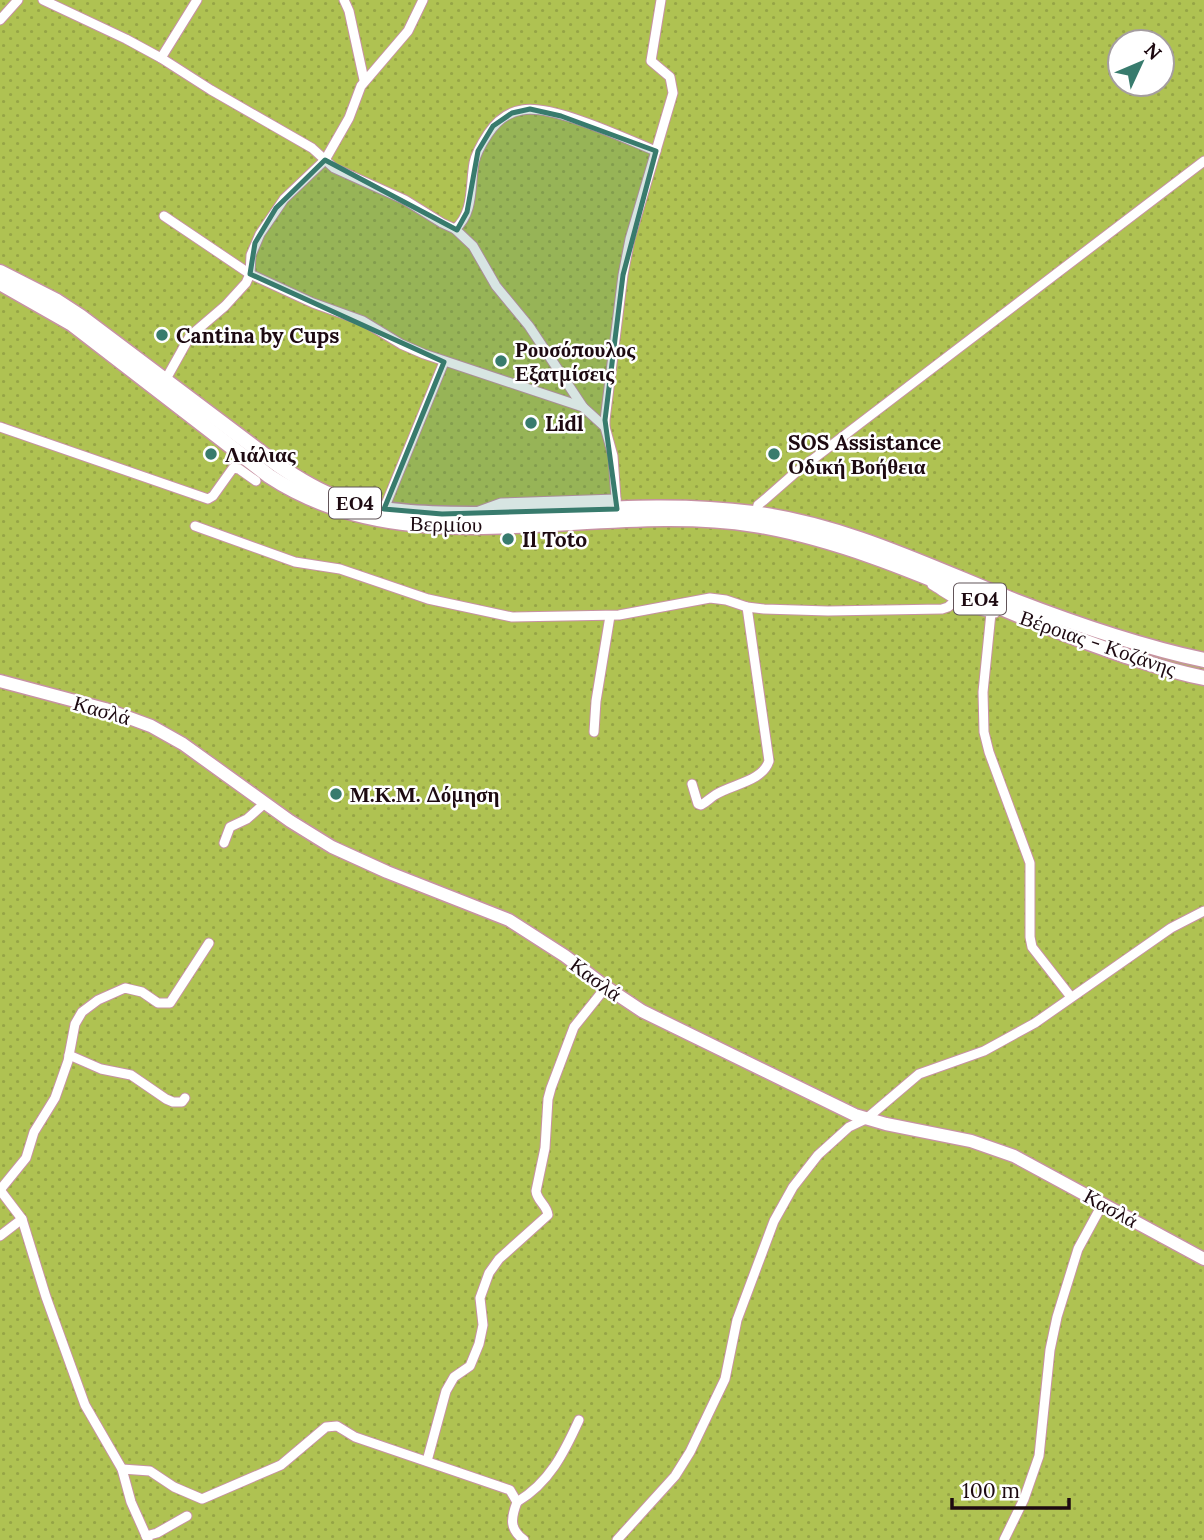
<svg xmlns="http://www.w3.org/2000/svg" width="1204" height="1540" viewBox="0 0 1204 1540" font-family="Lora,serif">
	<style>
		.park { fill: url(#park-dots); fill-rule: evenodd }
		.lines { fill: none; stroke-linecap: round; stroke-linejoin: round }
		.street-casing { stroke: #c792a3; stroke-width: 11 }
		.secondary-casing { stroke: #c792a3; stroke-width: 15 }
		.primary-casing { stroke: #c792a3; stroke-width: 17 }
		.street { stroke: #fff; stroke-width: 9 }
		.secondary { stroke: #fff; stroke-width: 12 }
		.primary { stroke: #fff; stroke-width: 14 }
		.marked { fill: #387b6d; fill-opacity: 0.2; stroke: #387b6d; stroke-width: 5; stroke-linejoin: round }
		.poi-dot { fill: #387b6d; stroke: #fff; stroke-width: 2.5 }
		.labels { text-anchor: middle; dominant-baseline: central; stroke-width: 5; stroke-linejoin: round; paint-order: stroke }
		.shield { fill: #fff; stroke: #615458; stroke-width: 2 }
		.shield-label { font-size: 19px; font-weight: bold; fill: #1d0a11 }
		.poi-label { font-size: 21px; font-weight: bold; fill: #1d0a11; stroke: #fff; text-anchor: start }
		.street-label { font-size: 21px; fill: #1d0a11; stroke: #fff }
	</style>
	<defs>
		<pattern id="park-dots" width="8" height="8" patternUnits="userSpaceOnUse" patternTransform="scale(1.75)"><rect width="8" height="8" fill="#afc252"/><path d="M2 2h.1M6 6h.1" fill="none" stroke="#96a546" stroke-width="1.8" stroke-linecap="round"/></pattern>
	</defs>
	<rect width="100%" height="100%" fill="#ffd1df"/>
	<!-- park -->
	<path class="park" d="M0 0H1204V1540H0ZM1120 42H1162V84H1120Z"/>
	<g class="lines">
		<defs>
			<g id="street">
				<polyline points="43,0 126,39 161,58 211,90 312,148 334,168 405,200 442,223 455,229 473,246 496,286 529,326 583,407"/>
				<polyline points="344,0 349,11 364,80"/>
				<polyline points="0,20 18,0"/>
				<polyline points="161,58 197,0"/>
				<polyline points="164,216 250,274 313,303 363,321 401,344 424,354 583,407 605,427"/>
				<path d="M455 229C474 213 470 186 474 163 476 153 482 143 488 134 496 122 508 112 522 110 553 104 626 139 656 151"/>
				<polyline points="166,379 190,336 225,306 246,283 250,274 251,255 260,234 284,199 325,160 349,118 361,86 408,31 423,0"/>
				<polyline points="0,427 208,499 213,496 233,468 239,469 256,481"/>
				<polyline points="384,509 444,362"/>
				<polyline points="479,511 501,503 616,499"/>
				<polyline points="617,513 613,456 605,427 605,420 623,275 630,239 673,93 670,77 651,61 661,0"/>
				<polyline points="756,513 758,505 763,501 795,473 1204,161"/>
				<polyline points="195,526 295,562 340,569 428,599 512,617 619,615 710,598 726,600 747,607 764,609 828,611 942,609 948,607 955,601"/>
				<path d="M932 585C952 597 970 611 995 613"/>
				<polyline points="991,613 983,692 984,732 989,752 1030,863 1030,937 1032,947 1071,997"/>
				<polyline points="594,732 596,701 610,616"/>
				<path d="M692 784 698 804 701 805C707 802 710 798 715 795 732 784 762 782 769 761L747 607"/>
				<polyline points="224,843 230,827 247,819 265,803"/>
				<polyline points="69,1055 101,1069 131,1075 166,1099 173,1102 182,1102 185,1098"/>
				<polyline points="0,1190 22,1219 46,1297 85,1405 122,1469 131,1502 148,1540"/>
				<polyline points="0,1190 26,1158 34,1132 55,1098 68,1061 75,1024 82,1012 98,1000 125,988 142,992 158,1003 170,1003 209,943"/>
				<polyline points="0,1236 22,1219"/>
				<path d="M427 1461 446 1391 454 1377 470 1366 479 1344 483 1325 480 1298 489 1273 499 1259 548 1215C547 1205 537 1201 536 1191L545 1148 548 1099 551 1088 574 1027 606 987"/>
				<path d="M122 1469 150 1471 174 1487 202 1499 281 1465 326 1427 337 1426 355 1437 510 1490 517 1502C511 1518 509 1529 524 1540"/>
				<path d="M517 1502C549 1483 564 1453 579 1420"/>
				<polyline points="146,1536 157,1533 187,1516"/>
				<polyline points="617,1540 675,1476 690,1452 725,1379 737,1320 774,1221 793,1187 818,1155 849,1127 866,1119 919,1074 984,1051 1035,1023 1171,928 1204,911"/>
				<polyline points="1004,1540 1024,1499 1039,1456 1050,1350 1057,1317 1078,1249 1103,1203"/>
			</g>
			<polyline id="secondary" points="0,681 105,709 151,726 183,744 290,821 332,847 387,872 509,920 565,956 606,987 642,1011 855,1115 886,1124 971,1141 1014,1156 1204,1259"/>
			<g id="primary">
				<path d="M0 272 57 301 80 316 278 465C297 478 316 490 338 498 385 514 435 514 484 514 574 512 664 501 753 513 845 525 928 566 1013 600 1075 624 1139 646 1204 660"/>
				<path d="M0 283 72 324 269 476C413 571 595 499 755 525 868 544 972 599 1078 639 1119 654 1161 669 1204 678"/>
			</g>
		</defs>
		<!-- street casing -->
		<use href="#street" class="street-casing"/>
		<!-- secondary casing -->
		<use href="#secondary" class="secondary-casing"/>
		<!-- primary casing -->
		<use href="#primary" class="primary-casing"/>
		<!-- street -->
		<use href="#street" class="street"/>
		<!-- secondary -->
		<use href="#secondary" class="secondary"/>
		<!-- primary -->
		<use href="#primary" class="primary"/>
	</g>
	<!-- marked area -->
	<path class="marked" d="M530 109 561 116 656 151 623 275 605 420 617 509 442 514 384 509 444 362 250 274 255 243 276 208 325 160 457 230 467 212 478 151 493 126 512 113Z"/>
	<!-- markers -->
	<g class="poi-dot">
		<circle cx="162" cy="335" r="7"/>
		<circle cx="501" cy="361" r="7"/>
		<circle cx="531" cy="423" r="7"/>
		<circle cx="211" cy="454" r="7"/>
		<circle cx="774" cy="454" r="7"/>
		<circle cx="508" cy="539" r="7"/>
		<circle cx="336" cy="794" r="7"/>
	</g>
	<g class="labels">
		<!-- shield labels -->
		<g class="shield">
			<rect x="329" y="487.5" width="52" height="31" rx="5"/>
			<rect x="954" y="583.5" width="52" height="31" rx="5"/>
		</g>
		<g class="shield-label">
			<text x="355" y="503">ΕΟ4</text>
			<text x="980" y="599">ΕΟ4</text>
		</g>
		<!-- poi labels -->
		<g class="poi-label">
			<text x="176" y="335">Cantina by Cups</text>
			<text x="515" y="349">Ρουσόπουλος<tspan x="515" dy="24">Εξατμίσεις</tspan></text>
			<text x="545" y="423">Lidl</text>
			<text x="788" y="442">SOS Assistance<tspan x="788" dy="24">Οδική Βοήθεια</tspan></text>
			<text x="225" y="454">Λιάλιας</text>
			<text x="522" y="539">Il Toto</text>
			<text x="350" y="794">Μ.Κ.Μ. Δόμηση</text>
		</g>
		<!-- street labels -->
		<g class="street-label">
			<text transform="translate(446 524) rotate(1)">Βερμίου</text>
			<text transform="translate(1098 643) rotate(19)">Βέροιας - Κοζάνης</text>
			<text transform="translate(102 710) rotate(16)">Κασλά</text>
			<text transform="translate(596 979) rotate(36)">Κασλά</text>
			<text transform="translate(1111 1208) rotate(29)">Κασλά</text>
		</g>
	</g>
	<!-- north arrow -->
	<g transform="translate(1141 63) rotate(46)"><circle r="33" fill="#ffffff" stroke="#a59da0" stroke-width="2"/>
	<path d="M0-5L12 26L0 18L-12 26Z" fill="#387b6d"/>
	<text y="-10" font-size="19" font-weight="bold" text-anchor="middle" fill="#1d0a11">N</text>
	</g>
	<!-- scale -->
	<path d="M952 1498v10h117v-10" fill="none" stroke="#1d0a11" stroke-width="3.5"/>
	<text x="962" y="1498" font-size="21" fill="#1d0a11" stroke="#ffffff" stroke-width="5" paint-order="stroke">100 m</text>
</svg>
